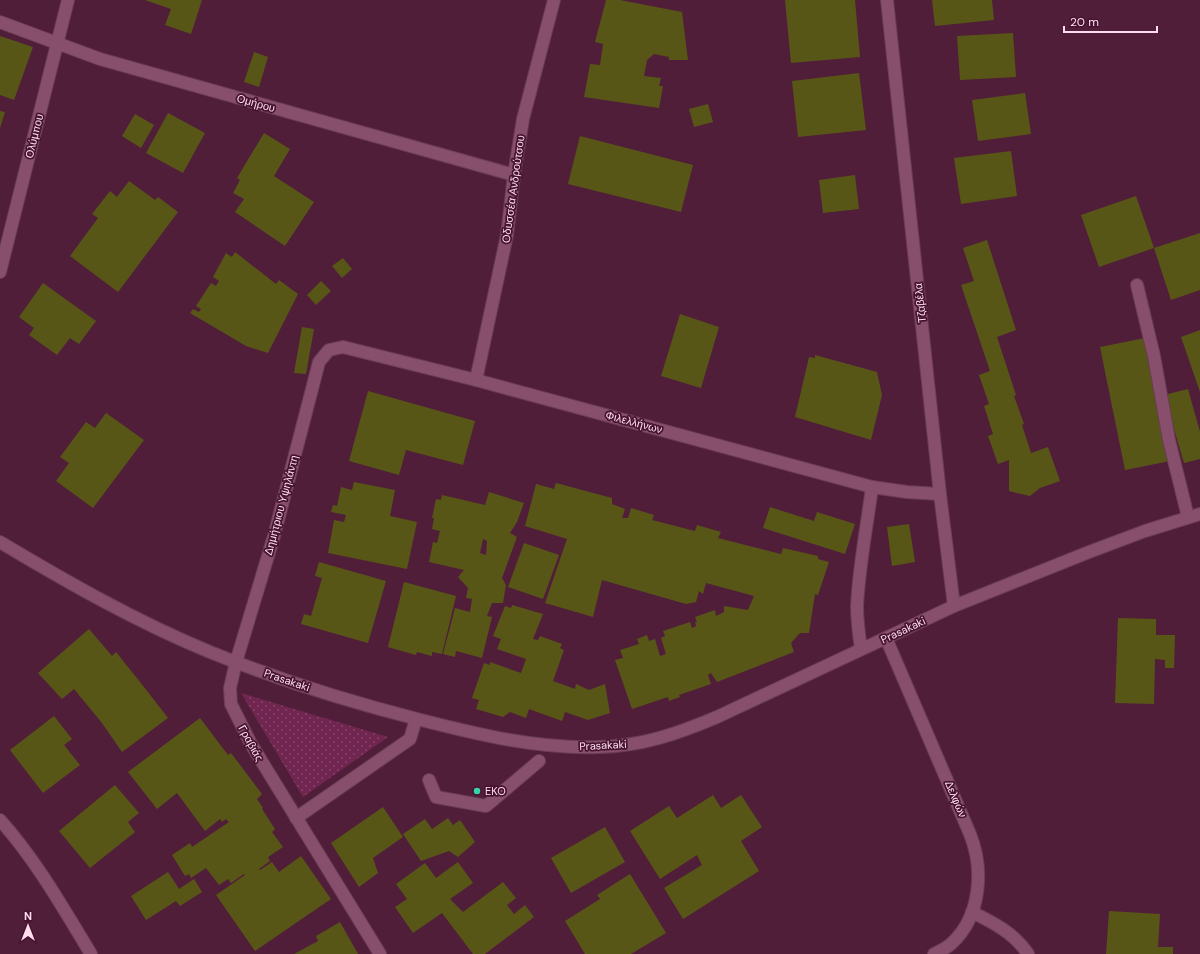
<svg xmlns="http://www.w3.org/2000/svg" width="1200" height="954" viewBox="0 0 1200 954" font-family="'DM Sans',sans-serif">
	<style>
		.grass { fill: url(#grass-dots) }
		.building { fill: #575617; fill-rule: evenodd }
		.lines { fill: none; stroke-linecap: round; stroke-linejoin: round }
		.minor-casing { stroke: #6a3c56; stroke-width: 14 }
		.minor { stroke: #884f6c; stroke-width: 12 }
		.poi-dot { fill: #37d4a6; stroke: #461330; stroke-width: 1.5 }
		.labels { text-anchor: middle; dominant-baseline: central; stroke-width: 3.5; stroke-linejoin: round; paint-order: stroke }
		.street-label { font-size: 11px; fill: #ffddec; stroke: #461330 }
		.poi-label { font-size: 11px; fill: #ffddec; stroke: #461330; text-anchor: start }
	</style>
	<defs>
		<pattern id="grass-dots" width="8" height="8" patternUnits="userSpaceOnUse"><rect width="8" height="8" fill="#702650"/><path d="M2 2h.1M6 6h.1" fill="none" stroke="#854569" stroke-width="1.8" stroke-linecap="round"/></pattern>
	</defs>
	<rect width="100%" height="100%" fill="#511e3a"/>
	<!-- grass -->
	<polygon class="grass" points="241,693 388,737 303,797"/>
	<!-- building -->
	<g class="building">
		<polygon points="145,0 202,0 191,34 165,25 171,9"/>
		<polygon points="606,0 620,0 682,12 688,60 669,60 669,57 654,54 647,60 644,76 661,78 659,86 663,86 659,108 584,97 590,64 600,65 603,44 595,42"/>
		<polygon points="785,0 855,0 860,57 791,63"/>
		<polygon points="932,0 992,0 994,20 935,26"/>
		<polygon points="1013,33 1016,77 960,80 957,36"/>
		<polygon points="0,36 33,47 14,100 0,95"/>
		<polygon points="254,52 268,57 259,87 244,82"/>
		<polygon points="859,73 866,130 798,137 792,81"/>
		<polygon points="1025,93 1031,134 978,141 972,100"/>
		<polygon points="708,104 713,122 694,127 689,109"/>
		<polygon points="0,111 5,112 0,128"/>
		<polygon points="168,113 205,133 183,173 146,153"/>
		<polygon points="135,114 154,125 141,148 122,136"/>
		<polygon points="264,133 290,149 274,176 314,202 285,246 235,212 244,199 233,193 240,180 237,178"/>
		<polygon points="580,136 693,165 681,212 568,184"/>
		<polygon points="1011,151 1017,196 961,204 954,158"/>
		<polygon points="855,175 859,209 823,213 819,180"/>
		<polygon points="129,181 155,200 158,197 178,212 118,292 70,256 98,218 92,214 110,191 117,197"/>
		<polygon points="1136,196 1154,248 1099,267 1081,215"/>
		<polygon points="1200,233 1200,290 1171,300 1154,248"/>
		<polygon points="987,240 1016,330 997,337 1016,395 1014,396 1024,424 1022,425 1031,453 1048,447 1060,481 1040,488 1030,496 1009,491 1009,460 998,464 988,436 993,434 984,406 989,404 979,375 990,371 961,285 974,281 963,248"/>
		<polygon points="235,252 276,284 279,280 298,294 268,353 246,346 190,313 193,309 199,312 201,309 196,306 211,283 216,286 219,281 213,277 226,253 232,257"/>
		<polygon points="343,258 352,269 342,278 332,266"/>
		<polygon points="321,281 331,291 316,305 307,295"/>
		<polygon points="43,283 96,321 79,344 70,338 57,355 29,335 34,328 19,317"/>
		<polygon points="680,314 719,327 701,388 661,376"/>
		<polygon points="302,327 314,329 306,374 294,373"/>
		<polygon points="1200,330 1200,392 1181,337"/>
		<polygon points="1145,338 1170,461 1125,470 1100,347"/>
		<polygon points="815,355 877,372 882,395 871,440 795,417 809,357 815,358"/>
		<polygon points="1188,389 1200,432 1200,459 1184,463 1164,395"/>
		<polygon points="368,391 475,421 463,465 406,450 399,475 349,461"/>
		<polygon points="106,413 144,440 93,508 56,481 69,463 60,457 86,422 95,428"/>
		<polygon points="354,482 395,490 390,516 417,522 407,569 328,553 334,520 344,522 346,515 331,512 333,505 337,506 341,487 352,490"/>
		<polygon points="556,483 612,498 612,504 625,509 622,518 628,518 631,508 654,515 652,520 695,531 697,525 721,532 718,538 781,554 783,548 818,556 818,559 829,562 818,595 815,594 809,633 800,633 791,643 794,652 717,682 711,673 708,675 711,684 679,695 680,697 669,701 668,697 632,709 615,660 623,658 620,650 639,644 637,639 647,635 649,641 655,639 660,656 666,654 661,638 665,636 663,631 690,622 692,628 696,626 695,622 697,622 695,617 715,610 716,616 724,612 724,606 748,610 754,596 706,583 703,594 699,591 696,602 686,604 602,580 593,617 545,603 567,539 525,526 536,484 554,489"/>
		<path d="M489 492 524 503 517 522 510 533 517 537 502 578 506 585 503 603H492L487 616 492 617 482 658 456 651 455 657 443 654 455 608 470 612 472 599 466 598 468 588 458 577 464 570 429 562 433 542 437 543 440 531 432 529 434 518H432L436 499 441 500 442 495 485 505ZM483 539 487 541 486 555 480 553Z"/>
		<polygon points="770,507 814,521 817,512 855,524 845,554 763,528"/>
		<polygon points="909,524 915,562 892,566 887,527"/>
		<polygon points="524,543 559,555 543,599 508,587"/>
		<polygon points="319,562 386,581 368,643 301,624 304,614 311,616 322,578 315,576"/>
		<polygon points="404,582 456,596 442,654 432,652 432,656 417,652 416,655 388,647"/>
		<polygon points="512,605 543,614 533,639 538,640 540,636 562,644 560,648 564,650 553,681 575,689 576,684 589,690 605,684 610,713 588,720 565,712 562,721 529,709 526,718 510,712 503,717 476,709 479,700 472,698 484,663 490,665 490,662 521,673 526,659 497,649 501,639 493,636 505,606 511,608"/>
		<polygon points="1118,618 1156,619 1156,635 1175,635 1174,668 1165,668 1165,660 1155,659 1154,704 1115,703"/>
		<polygon points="89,629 112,656 116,652 144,687 168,718 122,752 102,723 74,689 62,699 38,673"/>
		<polygon points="54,716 72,739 64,745 80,765 43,793 10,750"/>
		<polygon points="200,718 228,755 231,753 262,794 257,799 263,808 262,809 275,829 272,832 283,847 268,857 270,861 259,869 260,870 272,862 279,872 301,856 331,899 255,951 216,895 245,875 244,874 231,883 228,879 219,885 206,868 191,878 189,874 185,876 172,855 190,843 192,847 229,822 226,819 222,822 220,819 205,831 177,793 157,809 128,772"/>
		<polygon points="115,785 139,813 128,822 135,832 90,868 59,831"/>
		<polygon points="713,795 721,808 741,795 762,827 741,841 759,871 683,919 664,888 702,865 697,855 660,879 630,831 669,806 677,818"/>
		<polygon points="383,807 403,837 373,858 378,873 359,887 331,843"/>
		<polygon points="448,818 453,825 460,820 475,842 458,857 449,851 421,861 403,834 425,819 432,829"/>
		<polygon points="605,827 625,862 571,893 551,858"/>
		<polygon points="458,862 473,883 450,899 463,912 503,882 516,898 507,905 514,914 525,905 534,917 485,954 473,954 442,913 413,933 395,907 407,899 396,884 425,863 436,878"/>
		<polygon points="168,872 179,889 194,879 202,892 180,906 176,901 146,920 131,896"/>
		<polygon points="630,874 666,933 631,954 585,954 565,921 600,899 597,895"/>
		<polygon points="1109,911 1160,914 1158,947 1173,947 1173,954 1106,954"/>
		<polygon points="340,922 358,954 294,954 318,941 316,936"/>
	</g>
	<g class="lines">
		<defs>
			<g id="minor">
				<polyline points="887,0 940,494 954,606"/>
				<polyline points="0,22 100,59 514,175"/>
				<polyline points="0,272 68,0"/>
				<polyline points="1137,285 1154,356 1169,440 1188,517"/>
				<polyline points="476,380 507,235 514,175 523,119 554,0"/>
				<path d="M0 542C67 582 137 622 210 652 279 680 350 702 421 720 480 735 538 749 599 747 642 746 677 734 717 717L954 606 1089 552 1145 531 1200 514"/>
				<path d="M886 638 970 834C984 869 981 916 952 943 947 948 940 951 934 954"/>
				<path d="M861 649C859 635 857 620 857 606 859 566 867 526 872 487"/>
				<polyline points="429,780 436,797 486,806 539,761"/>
				<polyline points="296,818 410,739 416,719"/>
				<path d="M0 820C36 860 63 908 91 954"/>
				<path d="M972 912C994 923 1014 933 1028 954"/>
				<polyline points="380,954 251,744 231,704 230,688 236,662 274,536 319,362 329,350 343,347 476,380 872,487 907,492 940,494"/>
			</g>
		</defs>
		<!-- minor casing -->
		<use href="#minor" class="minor-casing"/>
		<!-- minor -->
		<use href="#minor" class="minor"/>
	</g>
	<!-- markers -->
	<circle class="poi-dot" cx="477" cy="791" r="4"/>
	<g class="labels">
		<!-- street labels -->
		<g class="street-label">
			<text transform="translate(256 103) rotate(16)">Ομήρου</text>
			<text transform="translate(34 136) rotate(-76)">Ολύμπου</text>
			<text transform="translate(513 189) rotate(-82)">Οδυσσέα Ανδρούτσου</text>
			<text transform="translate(920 303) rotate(-96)">Τζαβέλα</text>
			<text transform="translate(634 422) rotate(15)">Φιλελλήνων</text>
			<text transform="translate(281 505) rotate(-75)">Δημήτριου Υψηλάντη</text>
			<text transform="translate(903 630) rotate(-25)">Prasakaki</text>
			<text transform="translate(287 680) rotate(19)">Prasakaki</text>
			<text transform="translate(251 743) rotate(61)">Γραβιάς</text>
			<text transform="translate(603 745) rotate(-3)">Prasakaki</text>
			<text transform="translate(956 799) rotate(67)">Δελφών</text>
		</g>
		<!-- poi labels -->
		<g class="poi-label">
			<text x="485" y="791">EKO</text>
		</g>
	</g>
	<!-- north arrow -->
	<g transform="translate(28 926)" stroke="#461330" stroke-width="3" paint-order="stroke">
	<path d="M0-3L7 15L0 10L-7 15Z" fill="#ffddec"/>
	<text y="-6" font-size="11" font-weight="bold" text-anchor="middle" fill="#ffddec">N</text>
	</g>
	<!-- scale -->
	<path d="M1064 26v6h93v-6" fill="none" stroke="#ffddec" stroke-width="2"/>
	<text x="1070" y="26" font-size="12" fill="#ffddec" stroke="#461330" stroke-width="3" paint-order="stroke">20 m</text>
</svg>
